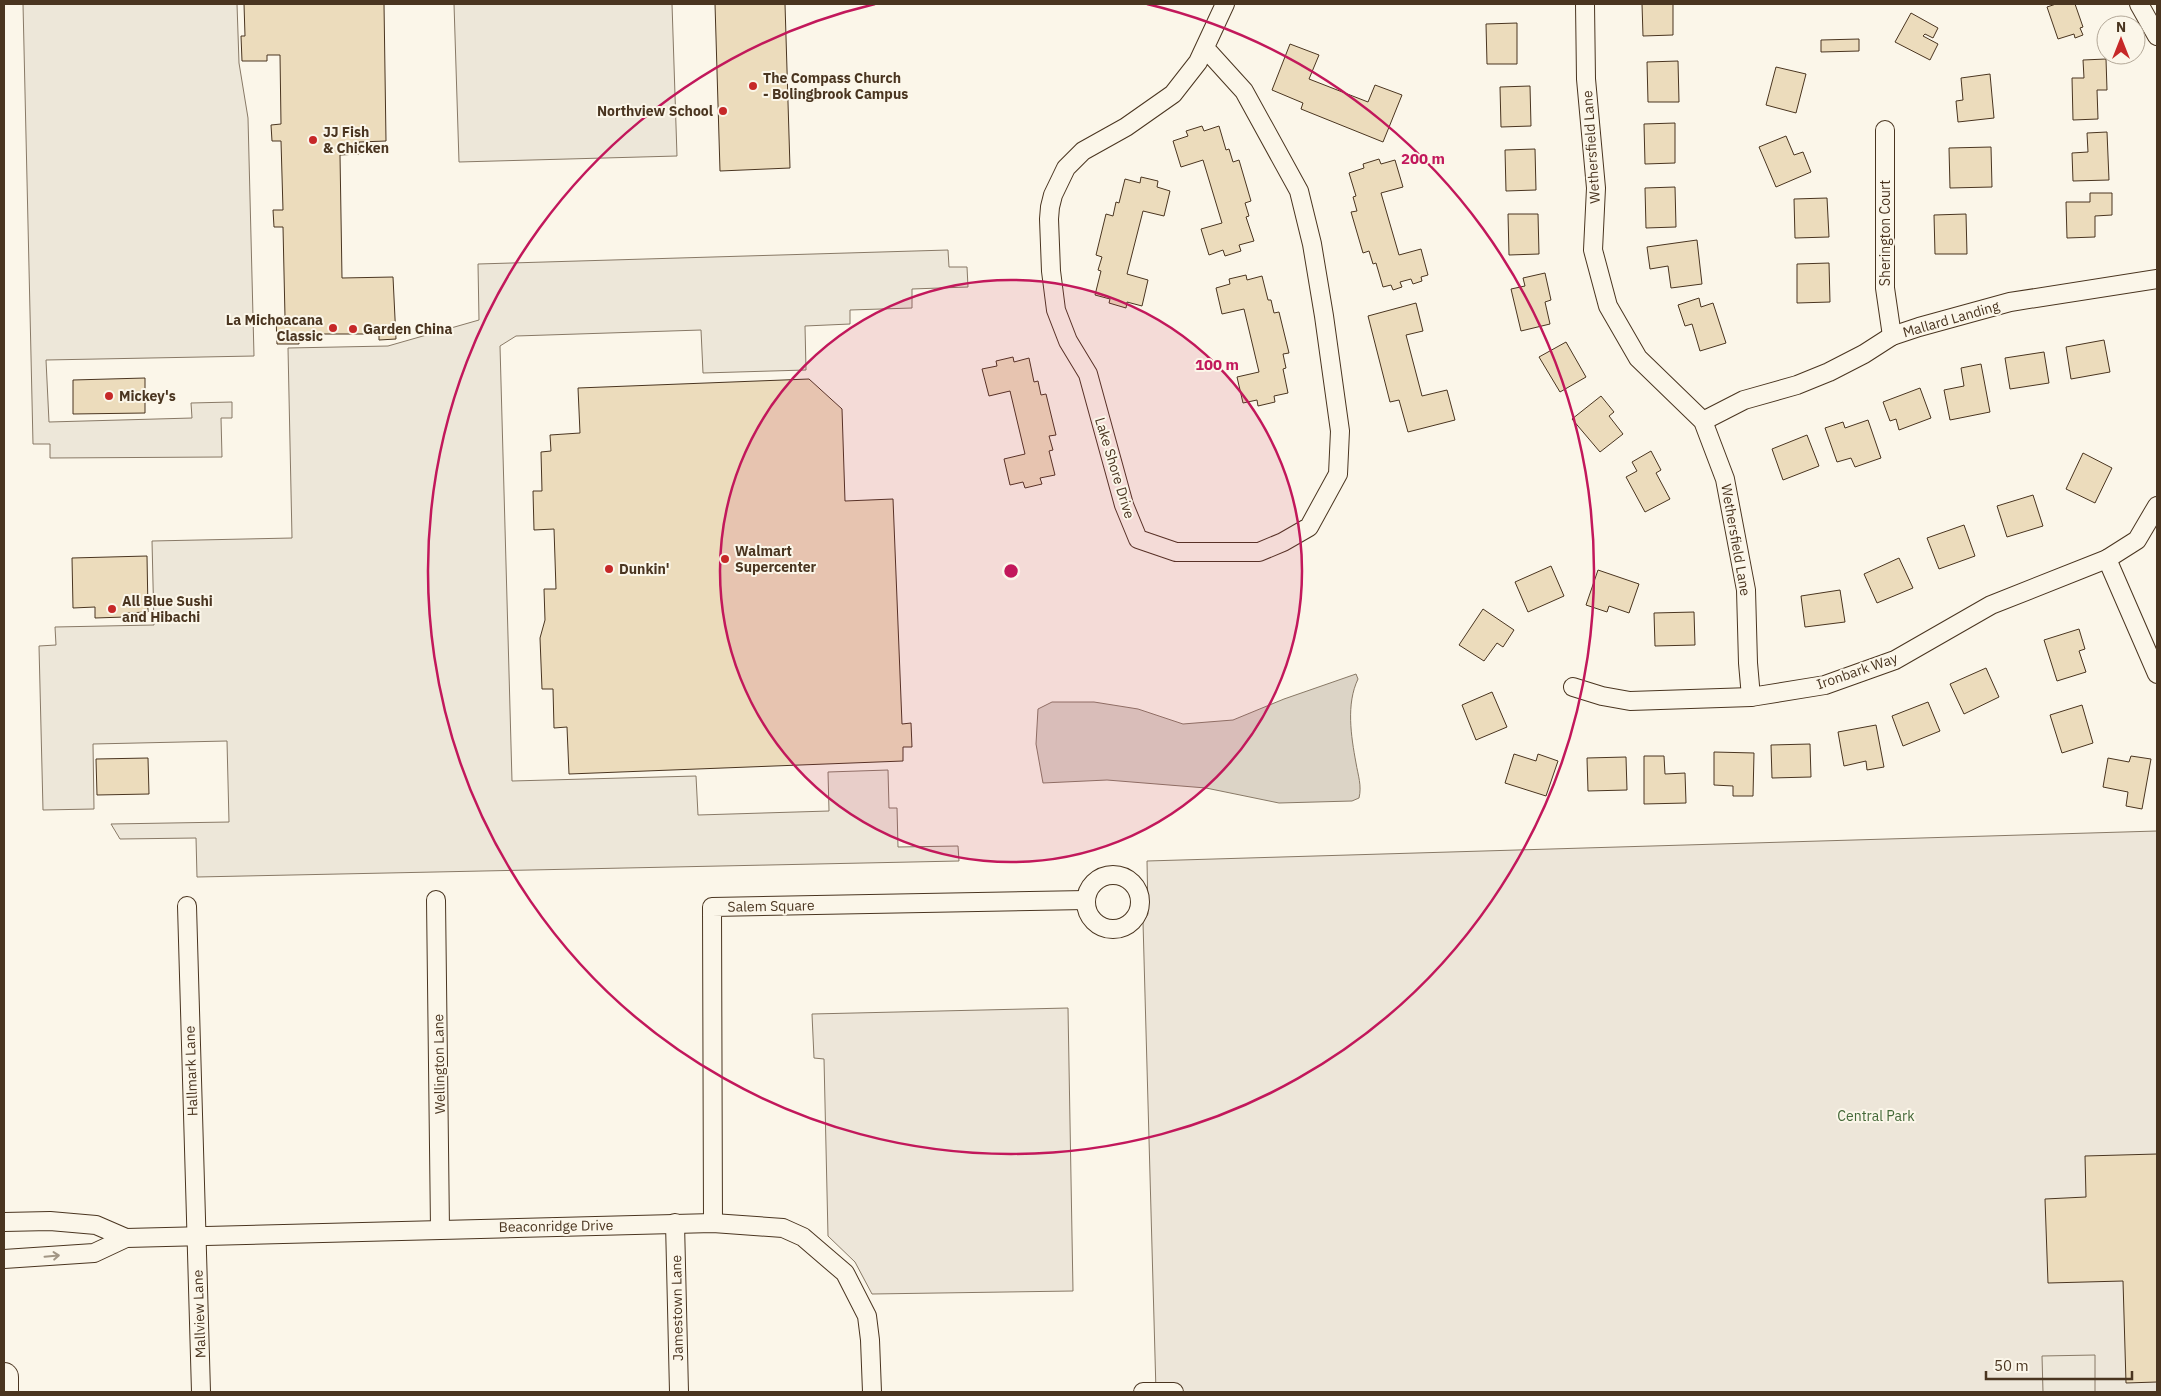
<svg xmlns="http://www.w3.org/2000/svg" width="2161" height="1396" viewBox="0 0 2161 1396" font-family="'IBM Plex Sans',sans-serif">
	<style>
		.green { fill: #ede6d9; stroke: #887966 }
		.parking { fill: #ede7d9; stroke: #887966 }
		.water { fill: #dcd4c6; stroke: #887966 }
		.building { fill: #ecdcbc; stroke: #4a3520 }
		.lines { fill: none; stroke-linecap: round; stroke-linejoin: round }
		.minor-casing { stroke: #4a3520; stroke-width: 20 }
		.primary-casing { stroke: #4a3520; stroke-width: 30 }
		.minor { stroke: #fbf6e9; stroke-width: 18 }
		.primary { stroke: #fbf6e9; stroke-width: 28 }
		.oneway { stroke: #a29684 }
		.ring { fill: none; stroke: #c2185b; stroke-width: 2.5 }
		.poi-dot { fill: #c62828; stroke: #fbf6e9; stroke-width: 2 }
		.labels { text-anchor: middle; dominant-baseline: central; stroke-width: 4; stroke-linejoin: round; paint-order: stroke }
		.poi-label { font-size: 14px; font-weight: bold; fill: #4a3520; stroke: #fbf6e9; text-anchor: start }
		.street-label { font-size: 14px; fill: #4a3520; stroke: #fbf6e9 }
		.park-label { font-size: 14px; fill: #436837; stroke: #fbf6e9 }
		.centre { fill: #c2185b; stroke: #fbf6e9; stroke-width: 2.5 }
		.ring-label { font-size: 15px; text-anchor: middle; font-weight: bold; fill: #c2185b; stroke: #fbf6e9; stroke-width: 4; stroke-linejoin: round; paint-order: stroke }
	</style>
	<rect width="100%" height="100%" fill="#fbf6e9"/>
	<!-- green -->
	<g class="green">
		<polygon points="2157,831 2157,1392 1156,1392 1143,922 1148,914 1147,861"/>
		<polygon points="1068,1008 1073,1291 872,1294 855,1262 828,1236 824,1059 814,1058 812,1014"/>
	</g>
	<!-- parking -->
	<g class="parking">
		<polygon points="23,4 237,4 239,63 248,118 254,356 46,360 49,422 192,418 191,403 232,402 232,418 221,418 222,457 50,458 50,444 33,444"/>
		<polygon points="454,4 672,4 677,156 459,162"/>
		<polygon points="948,250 949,267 967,267 968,287 912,289 912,308 850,310 850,324 805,326 806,370 703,373 701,330 516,336 500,346 512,781 696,776 698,815 829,811 828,772 888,770 889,808 897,808 898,847 958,846 959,861 197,877 196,838 120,839 111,824 229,822 227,741 93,744 94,809 43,810 39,646 56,645 55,627 154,625 152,541 292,538 288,348 388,346 479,320 478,264"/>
		<polygon points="2095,1355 2095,1392 2043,1392 2042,1356"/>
	</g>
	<!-- water -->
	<path class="water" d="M1356 674 1358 679C1346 704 1351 736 1356 763 1358 775 1362 786 1359 798L1352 801 1279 803 1206 788 1107 780 1043 783 1036 744 1038 709 1052 702H1094L1138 709 1183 724 1233 720 1284 699Z"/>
	<!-- building -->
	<g class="building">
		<polygon points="244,4 384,4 386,141 359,142 359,154 340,155 342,278 393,277 396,339 379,340 379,334 299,334 299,344 277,344 276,317 285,317 283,227 274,227 273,210 283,210 281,141 272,141 271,125 281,124 280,55 267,55 267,61 242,61 241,36 245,36"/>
		<polygon points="715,4 785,4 790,168 720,171"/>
		<polygon points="1642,4 1673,4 1673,35 1643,36"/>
		<polygon points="2056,4 2075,4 2083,27 2080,28 2083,35 2075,38 2074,34 2058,39 2047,7"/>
		<polygon points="1911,13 1938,28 1933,38 1925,34 1923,36 1938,44 1930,60 1895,42"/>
		<polygon points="1517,23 1517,64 1487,64 1486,24"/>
		<polygon points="1859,39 1859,51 1821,52 1821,40"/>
		<polygon points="1290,44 1319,55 1309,79 1368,102 1375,85 1402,95 1383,142 1301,109 1303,103 1272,90"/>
		<polygon points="2106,59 2107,90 2097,90 2098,119 2073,120 2072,78 2084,78 2083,60"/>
		<polygon points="1678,61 1679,102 1648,102 1647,62"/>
		<polygon points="1776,67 1806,74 1796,113 1766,105"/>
		<polygon points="1990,74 1994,118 1958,122 1956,101 1963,100 1961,78"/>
		<polygon points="1530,86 1531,126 1501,127 1500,87"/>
		<polygon points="1675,123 1675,163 1645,164 1644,124"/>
		<polygon points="1202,126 1204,131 1219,126 1226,150 1229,149 1233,162 1239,160 1251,201 1245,203 1249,216 1246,217 1254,241 1239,245 1241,251 1225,256 1223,250 1209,255 1201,229 1222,223 1203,160 1181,167 1173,141 1188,136 1186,131"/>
		<polygon points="2107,132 2109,180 2073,181 2072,153 2088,152 2087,133"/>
		<polygon points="1786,136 1794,155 1803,152 1811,172 1776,187 1759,147"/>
		<polygon points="1991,147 1992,187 1950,188 1949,148"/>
		<polygon points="1535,149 1536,190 1506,191 1505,150"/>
		<polygon points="1379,159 1381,164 1395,160 1403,187 1381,193 1399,255 1421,249 1428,275 1421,277 1422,281 1413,284 1411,279 1400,282 1402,287 1393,290 1391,285 1383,287 1376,263 1373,264 1369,251 1363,253 1351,212 1357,211 1353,197 1356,196 1349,173 1364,168 1363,164"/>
		<polygon points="1141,177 1158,181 1157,187 1170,191 1164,216 1143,211 1127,274 1148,280 1142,306 1127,302 1126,308 1109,303 1110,299 1095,295 1101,271 1098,270 1102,257 1096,255 1106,214 1113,216 1116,202 1119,203 1125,179 1140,183"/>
		<polygon points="1675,187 1676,227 1646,228 1645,188"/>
		<polygon points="2090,193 2112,193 2112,215 2095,216 2095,237 2067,238 2066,202 2090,202"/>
		<polygon points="1827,198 1829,237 1795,238 1794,199"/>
		<polygon points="1508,214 1538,214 1539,254 1509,255"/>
		<polygon points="1966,214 1967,254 1935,254 1934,215"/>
		<polygon points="1697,240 1702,284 1671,288 1668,266 1650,269 1647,247"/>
		<polygon points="1829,263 1830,302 1797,303 1797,264"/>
		<polygon points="1545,273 1551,300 1545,302 1550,324 1521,331 1511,289 1525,286 1523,278"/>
		<polygon points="1246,275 1247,280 1262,276 1268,300 1271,300 1274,313 1279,312 1289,353 1283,354 1286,368 1283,369 1288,393 1274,396 1275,402 1258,406 1257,400 1243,403 1237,377 1259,372 1244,309 1222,314 1216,288 1230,284 1229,279"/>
		<polygon points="1699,298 1701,307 1713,303 1726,343 1700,351 1692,324 1685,326 1678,305"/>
		<polygon points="1416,303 1423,331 1406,335 1422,396 1447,390 1455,420 1408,432 1399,400 1390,402 1368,316"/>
		<polygon points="2104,340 2110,372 2071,379 2066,347"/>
		<polygon points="1566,342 1586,377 1560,392 1539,357"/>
		<polygon points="2044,352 2049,383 2010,389 2005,358"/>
		<polygon points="1013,357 1014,362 1029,358 1034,382 1038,381 1041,395 1046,394 1056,435 1049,436 1053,450 1049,451 1055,475 1040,478 1042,484 1025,488 1023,482 1010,485 1004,459 1025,454 1010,391 989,396 982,369 997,366 996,361"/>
		<polygon points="1981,364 1990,412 1950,420 1944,390 1964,386 1961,368"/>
		<polygon points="145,378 145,413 73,414 73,380"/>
		<polygon points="809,379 842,409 845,501 893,499 902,724 911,723 912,747 903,747 903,761 569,774 567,727 554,728 553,689 542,689 540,638 545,620 544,589 556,589 554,529 534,530 533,491 542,491 541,452 551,451 550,435 580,433 578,388"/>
		<polygon points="1920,388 1931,418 1899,430 1896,419 1890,421 1883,402"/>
		<polygon points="1601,396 1614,412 1609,416 1623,434 1600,452 1572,419"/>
		<polygon points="1868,420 1881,458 1855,467 1851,458 1837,462 1825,428 1843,422 1845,428"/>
		<polygon points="1807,435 1819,466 1783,480 1772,449"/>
		<polygon points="1651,451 1661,470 1656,473 1670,499 1645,512 1626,477 1637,471 1632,462"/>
		<polygon points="2083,453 2112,468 2095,503 2066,489"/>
		<polygon points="2033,495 2043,526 2007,537 1997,506"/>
		<polygon points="1964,525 1975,556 1939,569 1927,538"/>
		<polygon points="147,556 148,612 125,613 125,617 95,618 95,607 73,608 72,558"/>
		<polygon points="1899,558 1913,588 1877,603 1864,574"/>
		<polygon points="1551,566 1564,596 1528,612 1515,582"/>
		<polygon points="1598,570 1639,584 1629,613 1609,606 1607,612 1586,605"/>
		<polygon points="1840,590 1845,622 1805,627 1801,596"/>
		<polygon points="1483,609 1514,630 1503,647 1497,643 1484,661 1459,645"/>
		<polygon points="1694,612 1695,645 1655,646 1654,613"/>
		<polygon points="2079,629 2085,649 2079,651 2086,672 2057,681 2044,640"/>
		<polygon points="1986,668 1999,697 1964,714 1950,684"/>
		<polygon points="1492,692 1507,727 1476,740 1462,705"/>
		<polygon points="1928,702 1940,731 1903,746 1892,716"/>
		<polygon points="2082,705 2093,743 2062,753 2050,715"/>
		<polygon points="1876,725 1884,767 1867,770 1866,761 1844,766 1838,732"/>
		<polygon points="1810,744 1811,777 1772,778 1771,745"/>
		<polygon points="1714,752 1754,753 1753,796 1733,796 1733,786 1714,785"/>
		<polygon points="1514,754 1536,761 1538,754 1558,761 1546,796 1505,783"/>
		<polygon points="1644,756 1664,756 1665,774 1685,773 1686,803 1644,804"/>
		<polygon points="2131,756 2151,759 2142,809 2126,806 2128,792 2103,787 2108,758 2129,762"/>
		<polygon points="1626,757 1627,790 1588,791 1587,758"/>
		<polygon points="148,758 149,794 97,795 96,759"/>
		<polygon points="2157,1154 2157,1382 2126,1383 2123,1281 2048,1283 2045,1199 2086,1197 2085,1156"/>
	</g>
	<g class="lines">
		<defs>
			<g id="minor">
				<polyline points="1585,4 1586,79 1596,188 1593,250 1608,306 1638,358 1703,421 1725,479 1746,590 1748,663 1751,697"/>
				<polyline points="2139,4 2157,36"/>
				<polyline points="1205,48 1244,91 1299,191 1312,244 1324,316 1340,431 1338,474 1309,527 1283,542 1259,552 1176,552 1138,539 1124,505 1088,374 1068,341 1056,310 1051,271 1049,219 1050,207 1053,195 1066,168 1083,151 1126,127 1173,94 1198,62 1225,4"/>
				<polyline points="1885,130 1885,288 1892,336"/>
				<polyline points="1703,421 1744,400 1797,385 1829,372 1864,354 1892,336 1919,327 2010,302 2157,279"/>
				<polyline points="2107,559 2157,674"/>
				<polyline points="1573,687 1602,696 1630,701 1751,697 1825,685 1895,660 1991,605 2107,559 2137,540 2157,506"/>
				<circle cx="1113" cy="902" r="27"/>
				<polyline points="436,900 440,1229"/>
				<polyline points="187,906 201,1392"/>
				<polyline points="4,1222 50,1221 96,1225 126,1238"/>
				<polyline points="675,1223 679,1392"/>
				<polyline points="713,1223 712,907 1086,900"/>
				<polyline points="4,1259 94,1253 126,1238 713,1223 783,1228 803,1237 845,1273 867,1316 870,1340 872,1392"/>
				<polyline points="1143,1392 1174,1392"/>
			</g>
			<polyline id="primary" points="4,1377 4,1392"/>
		</defs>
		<!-- minor casing -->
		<use href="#minor" class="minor-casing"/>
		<!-- primary casing -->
		<use href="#primary" class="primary-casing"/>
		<!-- minor -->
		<use href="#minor" class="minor"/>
		<!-- primary -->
		<use href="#primary" class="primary"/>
	</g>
	<!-- one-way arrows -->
	<defs><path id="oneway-shaft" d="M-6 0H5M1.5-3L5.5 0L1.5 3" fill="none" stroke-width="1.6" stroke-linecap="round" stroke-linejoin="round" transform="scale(1.25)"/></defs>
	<use class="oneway" href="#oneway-shaft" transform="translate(52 1256) rotate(-5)"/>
	<!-- distance rings -->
	<circle cx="1011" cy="571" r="291" fill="#c2185b" fill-opacity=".12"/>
	<g class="ring">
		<circle cx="1011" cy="571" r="291"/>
		<path d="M1147 4A583 583 0 1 1 875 4"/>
	</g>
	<!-- markers -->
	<g class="poi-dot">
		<circle cx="753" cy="86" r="5"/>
		<circle cx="723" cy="111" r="5"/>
		<circle cx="313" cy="140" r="5"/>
		<circle cx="333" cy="328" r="5"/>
		<circle cx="353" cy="329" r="5"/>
		<circle cx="109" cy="396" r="5"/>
		<circle cx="725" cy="559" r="5"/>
		<circle cx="609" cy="569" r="5"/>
		<circle cx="112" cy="609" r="5"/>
	</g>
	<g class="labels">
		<!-- poi labels -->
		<g class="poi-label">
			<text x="763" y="78">The Compass Church<tspan x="763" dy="16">- Bolingbrook Campus</tspan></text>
			<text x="713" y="111" text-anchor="end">Northview School</text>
			<text x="323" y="132">JJ Fish<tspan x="323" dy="16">&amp; Chicken</tspan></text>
			<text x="323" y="320" text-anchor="end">La Michoacana<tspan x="323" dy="16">Classic</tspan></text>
			<text x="363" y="329">Garden China</text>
			<text x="119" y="396">Mickey's</text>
			<text x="735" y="551">Walmart<tspan x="735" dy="16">Supercenter</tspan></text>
			<text x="619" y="569">Dunkin'</text>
			<text x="122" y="601">All Blue Sushi<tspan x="122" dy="16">and Hibachi</tspan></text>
		</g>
		<!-- street labels -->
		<g class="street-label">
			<text transform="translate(1591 147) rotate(-94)">Wethersfield Lane</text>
			<text transform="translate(1885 233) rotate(-90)">Sherington Court</text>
			<text transform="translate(1951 319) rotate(-16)">Mallard Landing</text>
			<text transform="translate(1115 468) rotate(73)">Lake Shore Drive</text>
			<text transform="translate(1736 540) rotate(80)">Wethersfield Lane</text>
			<text transform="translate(1857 671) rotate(-19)">Ironbark Way</text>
			<text transform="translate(771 906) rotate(-1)">Salem Square</text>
			<text transform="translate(439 1064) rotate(-91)">Wellington Lane</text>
			<text transform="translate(191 1071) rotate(-92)">Hallmark Lane</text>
			<text transform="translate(556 1226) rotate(-1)">Beaconridge Drive</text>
			<text transform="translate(677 1308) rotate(-91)">Jamestown Lane</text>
			<text transform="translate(199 1314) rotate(-92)">Mallview Lane</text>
		</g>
		<!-- park labels -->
		<g class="park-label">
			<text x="1876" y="1116">Central Park</text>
		</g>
	</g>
	<circle cx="1011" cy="571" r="8" class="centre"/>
	<g class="ring-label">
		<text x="1423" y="164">200 m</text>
		<text x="1217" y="370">100 m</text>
	</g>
	<!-- border -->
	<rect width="2161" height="1396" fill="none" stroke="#4a3520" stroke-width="10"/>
	<!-- north arrow -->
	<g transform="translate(2121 40)"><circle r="24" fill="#fbf6e9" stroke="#b4a999"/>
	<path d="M0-4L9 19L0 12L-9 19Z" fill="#c62828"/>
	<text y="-8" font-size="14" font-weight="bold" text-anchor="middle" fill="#4a3520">N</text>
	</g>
	<!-- scale -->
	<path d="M1986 1371v8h146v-8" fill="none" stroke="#4a3520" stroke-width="2.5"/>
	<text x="1994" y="1371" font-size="15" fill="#4a3520" stroke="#fbf6e9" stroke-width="4" paint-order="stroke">50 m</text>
</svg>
